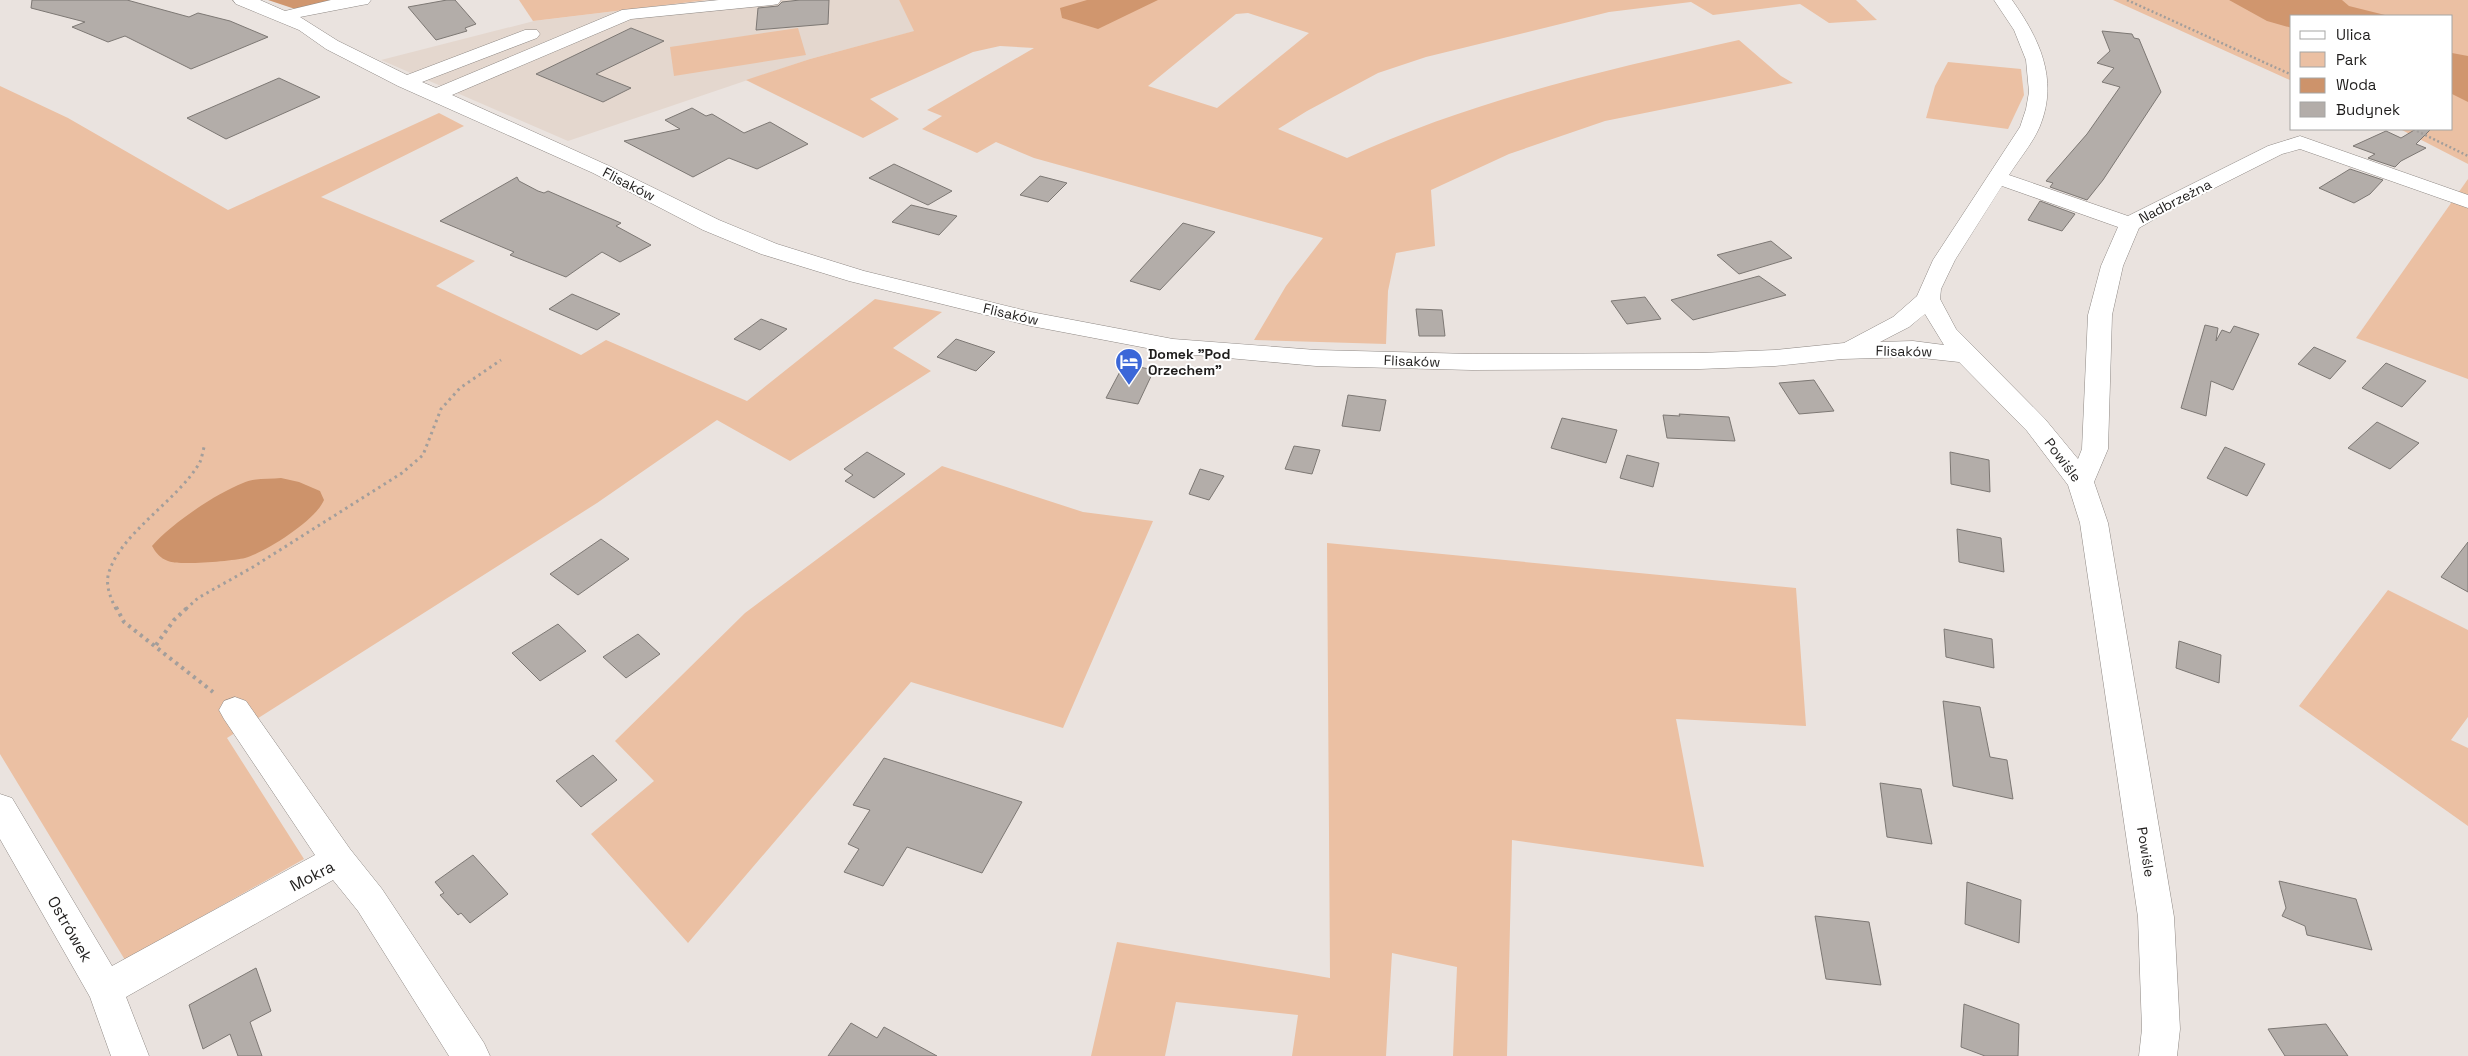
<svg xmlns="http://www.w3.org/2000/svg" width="2468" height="1056" viewBox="0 0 2468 1056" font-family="'Space Grotesk',sans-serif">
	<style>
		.built { fill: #e4d7ce }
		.green { fill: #ebc0a3; fill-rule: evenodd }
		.forest { fill: #d0966e }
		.water { fill: #cd936b }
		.building { fill: #b3ada9; stroke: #7d7874 }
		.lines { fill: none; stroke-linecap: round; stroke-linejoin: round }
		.minor-casing { stroke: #8f8985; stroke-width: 1 }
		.path-far2 { stroke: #a39e9b; stroke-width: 2.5; stroke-dasharray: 2 2.5; stroke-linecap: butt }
		.path-far1 { stroke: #a39e9b; stroke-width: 3; stroke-dasharray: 2.5 4; stroke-linecap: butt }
		.path { stroke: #a39e9b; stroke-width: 4; stroke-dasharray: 3 4.5; stroke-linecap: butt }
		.minor { fill: #fff; fill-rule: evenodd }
		.labels { text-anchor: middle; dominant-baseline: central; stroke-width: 4; stroke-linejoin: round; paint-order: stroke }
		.street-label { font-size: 14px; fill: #1f1d1c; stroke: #fff }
		.poi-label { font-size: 14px; font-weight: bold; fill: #1f1d1c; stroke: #fff; text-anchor: start }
		.near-street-label { font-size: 16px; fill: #1f1d1c; stroke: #fff }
	</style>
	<rect width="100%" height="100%" fill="#eae3df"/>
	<!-- built -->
	<polygon class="built" points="707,0 899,0 915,31 810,59 568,141 381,60 534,21"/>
	<!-- green -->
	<g class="green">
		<polygon points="519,0 707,0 533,21"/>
		<path d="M899 0H1856L1877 20 1829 23 1800 4 1713 15 1691 2 1609 12 1426 57 1378 73 1307 111 1278 129 1347 158C1471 100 1606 70 1739 40L1781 76 1793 83 1605 121 1509 154 1431 190 1435 246 1396 253 1388 291 1386 344 1254 340 1286 286 1323 238 1034 158 996 142 977 153 922 129 942 116 927 110 1034 48 1000 46 973 52 870 99 899 119 863 138 746 80 810 59 914 31ZM1248 13 1309 33 1217 108 1148 86 1236 14Z"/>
		<polygon points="2113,0 2468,0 2468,164 2400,129 2452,129 2452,16 2292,16 2292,81"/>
		<polygon points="798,28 806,55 674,76 670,47"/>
		<polygon points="1948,62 2021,69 2024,95 2008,129 1926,118 1935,86"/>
		<polygon points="0,86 68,118 228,210 439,113 464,126 321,197 475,261 436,286 581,355 606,340 747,401 875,299 942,312 893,348 931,371 790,461 717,420 597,503 227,738 304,859 125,960 0,754"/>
		<polygon points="2468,179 2468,379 2356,338"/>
		<polygon points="942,466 1083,512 1153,521 1063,728 911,682 688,943 591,834 654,781 615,741 745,613"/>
		<polygon points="1327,543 1796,588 1806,726 1676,719 1704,867 1512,840 1507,1056 1453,1056 1457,967 1392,953 1386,1056 1292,1056 1298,1015 1176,1002 1165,1056 1091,1056 1117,942 1330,978"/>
		<polygon points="2388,590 2468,630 2468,717 2451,740 2468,748 2468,826 2299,706"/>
	</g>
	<!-- forest -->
	<g class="forest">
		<polygon points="268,0 351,0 298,10"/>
		<polygon points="1087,0 1158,0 1098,29 1062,18 1060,8"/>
		<polygon points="2229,0 2342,0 2349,6 2389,16 2292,16 2292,28 2267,21"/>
		<polygon points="2452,53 2468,56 2468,102 2452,94"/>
	</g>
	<!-- water -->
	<path class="water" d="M281 478 299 482 320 491 324 500C316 520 266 552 245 558 232 561 179 566 168 561 160 558 156 553 152 546 171 524 215 494 243 483 254 478 269 479 281 478Z"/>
	<!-- building -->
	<g class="building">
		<polygon points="32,0 127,0 189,17 198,13 230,21 268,37 191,69 125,36 108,42 72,27 85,22 31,8"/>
		<polygon points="447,0 455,0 476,24 465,28 467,31 436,40 408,7"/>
		<polygon points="800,0 829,0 828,24 756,30 758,8 778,6 782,2"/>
		<polygon points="631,28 664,41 596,74 631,88 603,102 536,74"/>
		<polygon points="2102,31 2132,34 2134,38 2139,39 2161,92 2103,180 2087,200 2050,187 2053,183 2046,181 2087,134 2120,87 2102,82 2114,68 2097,63 2110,51"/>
		<polygon points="279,78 320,97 226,139 187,118"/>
		<polygon points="692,108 706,116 712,114 744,133 770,122 808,144 757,169 729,158 693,177 624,141 680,129 665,120"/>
		<polygon points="2416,129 2431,129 2416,144 2426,148 2401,161 2395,167 2368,158 2375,154 2353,146 2386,131 2401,138"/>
		<polygon points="894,164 952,191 928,205 869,178"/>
		<polygon points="2350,169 2383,180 2370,194 2354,203 2319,188"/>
		<polygon points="1040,176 1067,183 1048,202 1020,195"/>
		<polygon points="517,177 519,181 538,191 544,193 548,191 621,223 616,226 651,245 620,262 602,252 566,277 510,255 514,252 440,221"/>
		<polygon points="2040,201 2075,214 2062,231 2028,220"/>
		<polygon points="911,205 957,216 939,235 892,222"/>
		<polygon points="1183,223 1215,232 1160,290 1130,281"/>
		<polygon points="1771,241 1792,258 1739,274 1717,255"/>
		<polygon points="1759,276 1786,295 1693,320 1671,300"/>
		<polygon points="572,294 620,314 597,330 549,309"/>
		<polygon points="1645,297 1661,319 1627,324 1611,301"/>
		<polygon points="1416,309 1442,310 1445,336 1419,336"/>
		<polygon points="761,319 787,329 760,350 734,339"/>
		<polygon points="2205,325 2218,328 2216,341 2222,330 2230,333 2234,326 2259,334 2233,390 2211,381 2206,416 2181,408"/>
		<polygon points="956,339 995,352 976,371 937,357"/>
		<polygon points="2314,347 2346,361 2330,379 2298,364"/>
		<polygon points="2386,363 2426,381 2402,407 2362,388"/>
		<polygon points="1124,364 1154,370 1138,404 1106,398"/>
		<polygon points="1814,380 1834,411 1799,414 1779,383"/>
		<polygon points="1348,395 1386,400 1380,431 1342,426"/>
		<polygon points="1679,414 1729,417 1735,441 1667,438 1663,415 1680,416"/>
		<polygon points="1562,418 1617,430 1606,463 1551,448"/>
		<polygon points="2377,422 2419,443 2390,469 2348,448"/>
		<polygon points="1294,446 1320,450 1312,474 1285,469"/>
		<polygon points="2225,447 2265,464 2247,496 2207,478"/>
		<polygon points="867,452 905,474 874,498 845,481 853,475 844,469"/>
		<polygon points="1950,452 1989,460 1990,492 1951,484"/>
		<polygon points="1627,455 1659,463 1653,487 1620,478"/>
		<polygon points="1200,469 1224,476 1209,500 1189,494"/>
		<polygon points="1957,529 2001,538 2004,572 1959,562"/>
		<polygon points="601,539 629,559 578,595 550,574"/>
		<polygon points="2468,542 2468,592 2441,577"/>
		<polygon points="558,624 586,651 540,681 512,653"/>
		<polygon points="1944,629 1992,639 1994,668 1946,657"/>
		<polygon points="638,634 660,654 626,678 603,657"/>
		<polygon points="2179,641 2221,655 2219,683 2176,668"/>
		<polygon points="1943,701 1980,707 1990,757 2007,760 2013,799 1953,786"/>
		<polygon points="593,755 617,780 581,807 556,781"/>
		<polygon points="884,758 1022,802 982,873 907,847 883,886 844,872 859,849 848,844 870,810 853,805"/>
		<polygon points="1880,783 1921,789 1932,844 1887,837"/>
		<polygon points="473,855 508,894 470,923 461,913 458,915 440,895 444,893 435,882"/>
		<polygon points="2279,881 2356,899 2372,950 2307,935 2305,926 2282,916 2286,908"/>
		<polygon points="1967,882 2021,900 2019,943 1965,924"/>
		<polygon points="1815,916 1869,922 1881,985 1826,979"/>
		<polygon points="256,968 271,1011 250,1022 262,1056 238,1056 230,1034 203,1049 189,1005"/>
		<polygon points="1964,1004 2019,1024 2018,1056 1985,1056 1961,1047"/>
		<polygon points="851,1023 877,1038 884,1027 937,1056 828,1056"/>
		<polygon points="2326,1024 2348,1056 2285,1056 2268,1029"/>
	</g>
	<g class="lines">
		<defs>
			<g id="minor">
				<path d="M233 0H260L285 11 331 0H371L368 4 362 5 300 17 338 41 407 75 525 30H537L540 34 537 38 422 82 436 88 622 10 719 0H781L778 4 772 5 631 19 452 95 607 165 719 220 777 244 864 271 1031 312 1173 339 1316 350 1472 354 1700 353 1775 350 1844 343 1893 317 1917 296 1933 260 2020 127 2026 109 2029 92 2026 60 2014 30 1994 0H2012C2039 38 2059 79 2040 126 2033 143 2019 159 2009 175L2128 216 2268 146 2300 136 2468 195V208L2300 149 2282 154 2163 214 2139 228 2123 266 2112 315 2108 449 2094 482 2108 523 2174 917 2180 1029 2177 1056H2139L2142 1029 2138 917 2080 523 2068 485 2027 431 1959 362 1913 357 1842 359 1775 366 1700 369 1472 370 1316 366 1173 353 1031 326 849 281 761 254 703 230 593 173 398 86 326 49 299 30 236 4ZM2002 186 2118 227 2101 266 2088 315 2082 449 2078 459 2045 419 1956 329 1940 299 1941 289 1955 260ZM1925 314 1944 345 1913 341 1880 342 1909 327Z"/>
				<polygon points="235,697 246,701 350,849 382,889 484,1043 490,1056 449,1056 358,911 333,880 126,997 149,1056 111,1056 90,997 0,839 0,794 12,798 112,966 315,855 224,719 219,710 224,701"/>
			</g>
		</defs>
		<!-- minor casing -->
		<use href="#minor" class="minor-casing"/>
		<!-- path-far2 -->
		<g class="path-far2">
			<polyline points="2127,0 2292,75"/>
			<polyline points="2413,129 2468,156"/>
		</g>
		<!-- path-far1 -->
		<g class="path-far1">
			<path d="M116 609C111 599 106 587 108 576 117 535 179 500 200 462 202 457 203 450 205 444"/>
			<polyline points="186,609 198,598 253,567 402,473 423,455 441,409 460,388 501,360"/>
		</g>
		<!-- path -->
		<g class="path">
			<polyline points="116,607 124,622 213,692"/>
			<polyline points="156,645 174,620 188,607"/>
		</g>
		<!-- minor -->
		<use href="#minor" class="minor"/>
	</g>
	<!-- icons -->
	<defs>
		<symbol id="hotel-pin" viewBox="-11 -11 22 30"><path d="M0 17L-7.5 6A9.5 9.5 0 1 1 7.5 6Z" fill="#3b67d8" stroke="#fff"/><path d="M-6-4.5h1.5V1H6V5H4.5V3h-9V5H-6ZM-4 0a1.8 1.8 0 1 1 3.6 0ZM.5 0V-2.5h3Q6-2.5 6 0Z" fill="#fff"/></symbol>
	</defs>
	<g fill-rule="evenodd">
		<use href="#hotel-pin" x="1113" y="346" width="32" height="43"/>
	</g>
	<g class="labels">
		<!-- street labels -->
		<g class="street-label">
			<text transform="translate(629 184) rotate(27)">Flisaków</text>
			<text transform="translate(2175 201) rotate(-27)">Nadbrzeżna</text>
			<text transform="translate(1011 314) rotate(13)">Flisaków</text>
			<text transform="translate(1904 351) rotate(1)">Flisaków</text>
			<text transform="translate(1412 361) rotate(2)">Flisaków</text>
			<text transform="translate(2063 460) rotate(53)">Powiśle</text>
			<text transform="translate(2146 852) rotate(81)">Powiśle</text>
		</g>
		<!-- poi labels -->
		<g class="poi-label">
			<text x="1148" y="354">Domek "Pod<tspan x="1148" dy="16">Orzechem"</tspan></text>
		</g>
		<!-- near-street labels -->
		<g class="near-street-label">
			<text transform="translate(312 876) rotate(-27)">Mokra</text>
			<text transform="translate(70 929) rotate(60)">Ostrówek</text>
		</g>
	</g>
	<!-- legend -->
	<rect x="2290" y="15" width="162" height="115" fill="#ffffff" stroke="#a5a5a4"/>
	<rect x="2300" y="31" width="25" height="8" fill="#ffffff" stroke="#a5a5a4"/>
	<text x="2336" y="40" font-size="15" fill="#1f1d1c">Ulica</text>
	<rect x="2300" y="52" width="25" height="15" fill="#ebc0a3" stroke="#a5a5a4"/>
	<text x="2336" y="65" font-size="15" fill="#1f1d1c">Park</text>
	<rect x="2300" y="78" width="25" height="15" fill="#cd936b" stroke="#a5a5a4"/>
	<text x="2336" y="90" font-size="15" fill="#1f1d1c">Woda</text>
	<rect x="2300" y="102" width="25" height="15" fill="#b3ada9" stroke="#a5a5a4"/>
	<text x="2336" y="115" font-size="15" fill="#1f1d1c">Budynek</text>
</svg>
